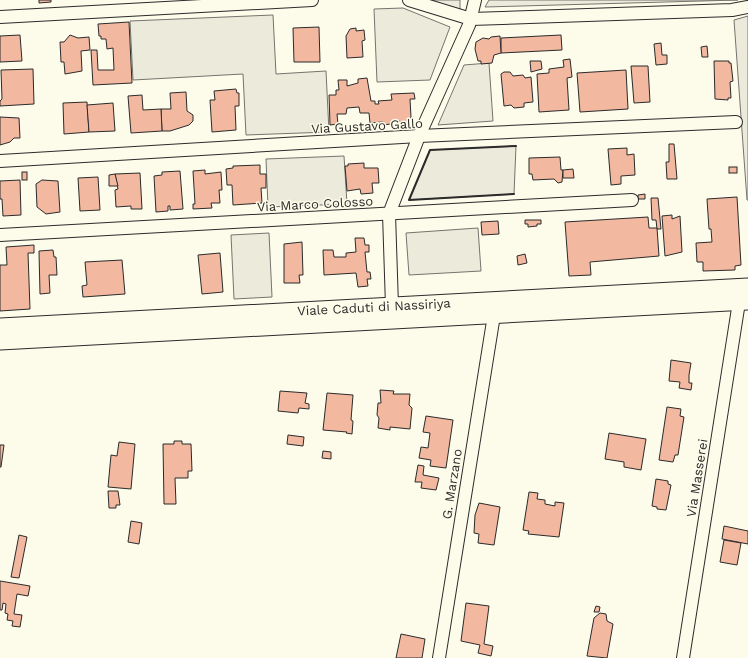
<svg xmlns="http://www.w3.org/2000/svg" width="748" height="658" viewBox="0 0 748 658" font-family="'Work Sans',sans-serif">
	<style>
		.green { fill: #ecebdb; stroke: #74746e }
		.building { fill: #f2b8a0; stroke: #2b2b2b }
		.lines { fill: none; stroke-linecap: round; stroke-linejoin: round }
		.minor-casing { stroke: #2b2b2b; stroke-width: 14 }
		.secondary-casing { stroke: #2b2b2b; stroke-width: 19 }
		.minor { stroke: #fdfbea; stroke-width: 12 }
		.secondary { stroke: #fdfbea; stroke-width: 17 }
		.wall { stroke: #2b2b2b; stroke-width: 2 }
		.labels { text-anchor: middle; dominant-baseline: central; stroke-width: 3; stroke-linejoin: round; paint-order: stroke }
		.street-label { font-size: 13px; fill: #2b2b2b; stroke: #fdfbea }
	</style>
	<rect width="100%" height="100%" fill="#fdfbea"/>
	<!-- green -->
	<g class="green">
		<polygon points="433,0 460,0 460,9 439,3"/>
		<polygon points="489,0 738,0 485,7"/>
		<polygon points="403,8 450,27 430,80 377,82 374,9"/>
		<polygon points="273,15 276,74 326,71 329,132 246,135 243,74 133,80 130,21"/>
		<polygon points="748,16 748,200 747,200 734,20"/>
		<polygon points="489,63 493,121 438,125 464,65"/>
		<polygon points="516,146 514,194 409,200 430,150"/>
		<polygon points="344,156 347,204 268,207 266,159"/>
		<polygon points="478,228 481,271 409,275 406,233"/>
		<polygon points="269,233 272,297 234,299 231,235"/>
	</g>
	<!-- building -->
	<g class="building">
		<polygon points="39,0 51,0 51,2 39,3"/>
		<polygon points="129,22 132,83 93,85 91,50 97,50 98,70 114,70 113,48 107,49 106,39 101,39 101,36 99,36 98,24"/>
		<polygon points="319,27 320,62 294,62 293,28"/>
		<polygon points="356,28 356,31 364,30 365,40 362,41 363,57 347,58 346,36 350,29"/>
		<polygon points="20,35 22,61 0,62 0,36"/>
		<polygon points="70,35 78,38 89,37 90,50 81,51 82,71 65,74 64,62 61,62 60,42 64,42"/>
		<polygon points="561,35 562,50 501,53 501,38"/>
		<polygon points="500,36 501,53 494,55 492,63 481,64 481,61 478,61 475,49 476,42 483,38 489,39 491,37"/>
		<polygon points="661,43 662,55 667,55 667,64 656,65 654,44"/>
		<polygon points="707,46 708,57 702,57 701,47"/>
		<polygon points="570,59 572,77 567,78 569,110 539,112 537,74 549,73 549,69 564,67 563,60"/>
		<polygon points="530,61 541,61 542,69 531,72"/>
		<polygon points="714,61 729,61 729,63 731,63 733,81 730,82 731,98 728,98 728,100 715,99"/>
		<polygon points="631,66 648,66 650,102 634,103"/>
		<polygon points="33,69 34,104 0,106 0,101 2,99 1,70"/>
		<polygon points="626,70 628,109 580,112 577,73"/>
		<polygon points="504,72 510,72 513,76 523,75 525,78 531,77 533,102 524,103 524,107 514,108 511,105 504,106 501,74"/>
		<polygon points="367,78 371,101 375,101 375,104 379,104 378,101 392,100 391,94 414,93 415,99 410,99 411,117 408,122 400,124 400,121 391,122 391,124 383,125 383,122 370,123 369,113 360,113 359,107 347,108 346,114 337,114 338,124 330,125 329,95 336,95 336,90 339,90 338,80 347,80 347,86 358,83 358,79"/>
		<polygon points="236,89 237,93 239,93 239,106 235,106 236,130 212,132 210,100 215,100 214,91"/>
		<polygon points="186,92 187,111 193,115 193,121 189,125 170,131 162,131 161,109 171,109 170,93"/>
		<polygon points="142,95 143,110 161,109 162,131 131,133 128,96"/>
		<polygon points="87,102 89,132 64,134 63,103"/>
		<polygon points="113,103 115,131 89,132 87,105"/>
		<polygon points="0,117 19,118 20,138 14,138 10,142 0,145"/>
		<polygon points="669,144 674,144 677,179 667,179 666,162 669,162"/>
		<polygon points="627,148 627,155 634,154 635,175 621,176 621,184 611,185 608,149"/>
		<polygon points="560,157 561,170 563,170 562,182 558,183 554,179 533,180 532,174 529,174 529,158"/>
		<polygon points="364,163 364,168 378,168 379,183 372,183 373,193 361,194 360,189 347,191 345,166 348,166 348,164"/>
		<polygon points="260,165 260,174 266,174 266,188 261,188 262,203 233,205 232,185 227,185 226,169 233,168 233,166"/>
		<rect x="729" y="167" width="8" height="6"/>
		<polygon points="573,169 574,178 563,178 563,170"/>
		<polygon points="205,170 205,174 221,172 222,190 219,190 220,203 211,203 212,208 193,209 193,204 195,204 193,171"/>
		<polygon points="180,171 183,209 170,210 170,206 168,206 168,211 156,212 154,176 162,175 162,172"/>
		<rect x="22" y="172" width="5" height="8"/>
		<polygon points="140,173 142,209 131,209 131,206 116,207 115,190 118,189 115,174"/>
		<polygon points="115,174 118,186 109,186 109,175"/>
		<polygon points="98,177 100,210 80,211 78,178"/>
		<polygon points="20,180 21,215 3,216 2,199 0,199 0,181"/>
		<polygon points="42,180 58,181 60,212 46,214 37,207 36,184"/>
		<polygon points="645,194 645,199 638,199 638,195"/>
		<polygon points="737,197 741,265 735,266 735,270 703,271 703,262 697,262 696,243 712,242 711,229 709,229 707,199"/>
		<polygon points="651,198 658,198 661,229 657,229 656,220 652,220"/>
		<polygon points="672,215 672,219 680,216 682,252 665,256 662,216"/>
		<polygon points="648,217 649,228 657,228 659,256 590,262 591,275 569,276 565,222"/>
		<polygon points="525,220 541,220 541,224 537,224 537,226 528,227 528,224 525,224"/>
		<polygon points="498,221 499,234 482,235 481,222"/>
		<polygon points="355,238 364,238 365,245 369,245 369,252 365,252 367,272 370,272 371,279 367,279 368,286 358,287 356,273 324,275 323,250 333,250 334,257 346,257 346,253 356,252"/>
		<polygon points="302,242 303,275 299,275 300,283 284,283 284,244"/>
		<polygon points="34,245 34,253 28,253 30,309 0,311 0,265 7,265 6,247"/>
		<polygon points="53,250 54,257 56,257 57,275 49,275 50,293 40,294 39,251"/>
		<polygon points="220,253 223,292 202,294 198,255"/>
		<polygon points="525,254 527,263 518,265 517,256"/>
		<polygon points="122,260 125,294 83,297 82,286 87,285 85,262"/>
		<polygon points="671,360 691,363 689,375 689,383 692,383 691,390 679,388 680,382 669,381"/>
		<polygon points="380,390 394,391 393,394 410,394 409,405 412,408 410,429 390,427 390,430 378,428 379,418 377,415 378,403 381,403"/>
		<polygon points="280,391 307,393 305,403 309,404 309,409 299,408 298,413 278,411"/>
		<polygon points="327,393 353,395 351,420 353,421 352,434 346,433 347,432 323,430"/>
		<polygon points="667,407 681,409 680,416 684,417 678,455 675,455 673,462 659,460"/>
		<polygon points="426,416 453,420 446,468 430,466 431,460 419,458 421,447 428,448 430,433 423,432"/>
		<polygon points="609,433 646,439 641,470 624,467 624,462 605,459"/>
		<polygon points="288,435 304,437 303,446 287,444"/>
		<polygon points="174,441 182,441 182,444 191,444 192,471 188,471 188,478 175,478 176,504 164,504 163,444 174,444"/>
		<polygon points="119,442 135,444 131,489 108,487 111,455 117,456"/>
		<polygon points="0,445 4,445 1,467 0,467"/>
		<polygon points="323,451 331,452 331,459 322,458"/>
		<polygon points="418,465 424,466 423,475 439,478 436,490 421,488 422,482 415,482"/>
		<polygon points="656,479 668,481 668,484 671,485 666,510 657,509 657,507 652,506"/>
		<polygon points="108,491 118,491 120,505 116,505 116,508 109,508"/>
		<polygon points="529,492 538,493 537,499 545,500 545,504 555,506 555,502 564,503 559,537 528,534 529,531 523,530"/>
		<polygon points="479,503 500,507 494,545 478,543 479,534 474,533 475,515"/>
		<polygon points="131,521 142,523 139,544 128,542"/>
		<polygon points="724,526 748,531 748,544 722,539"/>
		<polygon points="19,535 27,537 19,578 11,577"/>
		<polygon points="724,540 741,543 737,565 720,562"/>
		<polygon points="0,581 30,586 28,596 17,594 14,614 22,615 20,627 12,626 13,621 7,620 8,614 5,613 6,604 3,603 2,610 0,610"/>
		<polygon points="466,603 489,606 484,644 493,646 491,656 478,653 480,645 461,641"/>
		<polygon points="596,606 600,607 599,612 594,612"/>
		<polygon points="600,613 606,614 607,621 613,624 607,658 587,656 594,618"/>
		<polygon points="401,634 425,639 422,658 396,658"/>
	</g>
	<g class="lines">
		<defs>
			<g id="minor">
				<polyline points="409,0 471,19 732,10 748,7"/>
				<polyline points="0,17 312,0"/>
				<polyline points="0,161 419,136 736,122"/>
				<polyline points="0,235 632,200"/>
				<polyline points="392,306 389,214 419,136 469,25 475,0"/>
				<polyline points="439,658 494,315"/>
				<polyline points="683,658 739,302"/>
			</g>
			<g id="secondary">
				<polyline points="0,327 748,287"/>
				<polyline points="0,341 748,301"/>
			</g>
		</defs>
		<!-- minor casing -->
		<use href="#minor" class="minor-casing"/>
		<!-- secondary casing -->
		<use href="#secondary" class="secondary-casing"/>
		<!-- minor -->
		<use href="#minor" class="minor"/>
		<!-- secondary -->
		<use href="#secondary" class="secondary"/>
		<!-- wall -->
		<polyline class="wall" points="514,194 409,200 430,150 516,146"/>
	</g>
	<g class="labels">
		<!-- street labels -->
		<g class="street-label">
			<text transform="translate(367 126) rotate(-3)">Via Gustavo Gallo</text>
			<text transform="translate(315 204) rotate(-3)">Via Marco Colosso</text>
			<text transform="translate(374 307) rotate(-3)">Viale Caduti di Nassiriya</text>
			<text transform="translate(697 478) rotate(-81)">Via Masserei</text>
			<text transform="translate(452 484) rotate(-81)">G. Marzano</text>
		</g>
	</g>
</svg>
